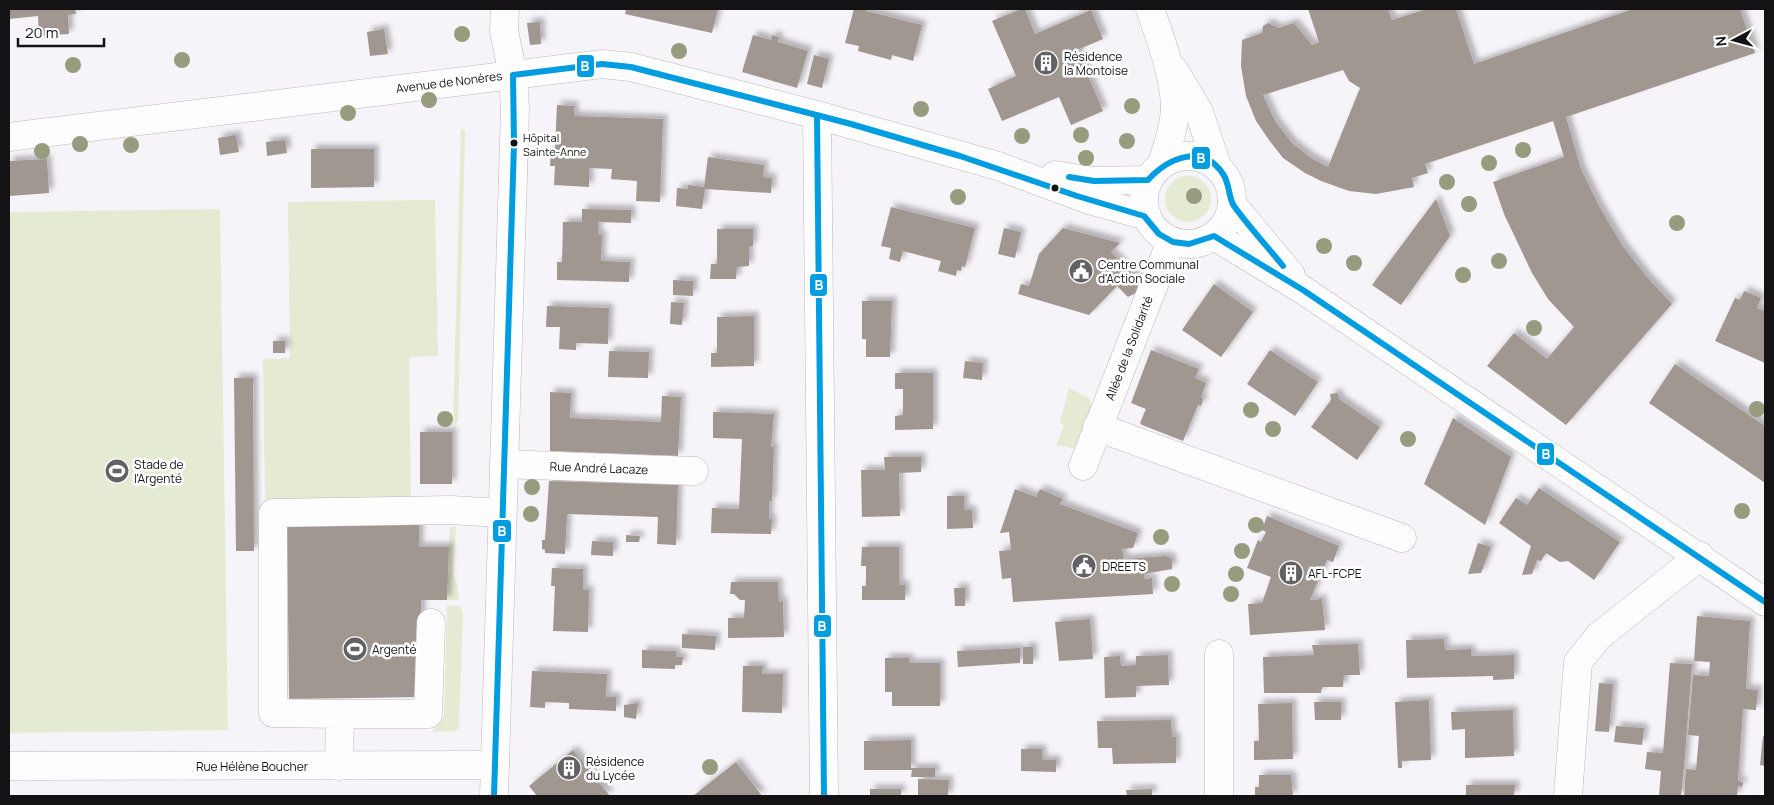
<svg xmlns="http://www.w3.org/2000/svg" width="1774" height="805" viewBox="0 0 1774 805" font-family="Manrope,sans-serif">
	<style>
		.green { fill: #e5ebd2 }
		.building { fill: #a19791; fill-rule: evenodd; filter: url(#shadow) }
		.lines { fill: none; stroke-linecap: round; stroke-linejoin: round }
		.minor-casing { stroke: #bcb9be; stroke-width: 29 }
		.minor { stroke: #fefdfe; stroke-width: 28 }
		.bus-1-casing { stroke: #fff; stroke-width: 10 }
		.bus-1 { stroke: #009de0; stroke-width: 6 }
		.tree { fill: #969c7d }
		.bus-dot { fill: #151216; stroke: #fff; stroke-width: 2 }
		.labels { text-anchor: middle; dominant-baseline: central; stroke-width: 5; stroke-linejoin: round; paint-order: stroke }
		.bus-label { font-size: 11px; fill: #151216; stroke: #fff; text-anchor: start }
		.poi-label { font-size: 12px; fill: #151216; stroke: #fff; text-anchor: start }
		.street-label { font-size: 12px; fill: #151216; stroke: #fff }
		.line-badge { stroke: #fff; stroke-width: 2 }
		.badge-label { font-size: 14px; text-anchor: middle; font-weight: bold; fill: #fff }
	</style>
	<defs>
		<filter id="shadow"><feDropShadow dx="4.5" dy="-4.5" stdDeviation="2.5" flood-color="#0004"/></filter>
	</defs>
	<rect width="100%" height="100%" fill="#f6f3f9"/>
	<!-- green -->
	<g class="green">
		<polygon points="461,127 465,132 458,422 453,425"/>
		<circle cx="1188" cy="199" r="23"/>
		<polygon points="435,200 438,356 409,357 411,503 265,505 263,359 290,358 288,202"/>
		<polygon points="220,209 228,730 9,733 9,212"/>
		<polygon points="1069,388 1089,398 1092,408 1077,449 1056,445 1064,426 1060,422"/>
		<polygon points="450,527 456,527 453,573 457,584 459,600 447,600"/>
		<polygon points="447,605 459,606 463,613 459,728 455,731 432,732 444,717"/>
	</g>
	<!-- building -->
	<g class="building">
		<polygon points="9,9 75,9 76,14 68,15 69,34 39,36 38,16 9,19"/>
		<polygon points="626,9 718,9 712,33 625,14"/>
		<polygon points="854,9 867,9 866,11 922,25 913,61 892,55 891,60 858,51 859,46 845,43"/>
		<polygon points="1021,9 1025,9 1035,34 1091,10 1103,39 1077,50 1103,111 1071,125 1059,97 1002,121 988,89 1016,76 992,21"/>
		<path d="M1308 9H1388L1392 20 1427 9H1456L1474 64 1633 9H1740L1755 53 1566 117 1581 169 1599 206 1622 245 1646 276 1672 304 1566 425 1487 366 1514 333 1547 359 1574 327 1548 299 1532 273 1504 214 1493 182 1564 157 1553 121 1425 164 1428 173 1412 178 1414 187 1376 194 1349 191 1321 181 1305 173 1283 158 1269 140 1256 121 1246 96 1241 66 1242 40 1262 33 1263 26 1268 23 1278 28 1294 23 1312 45 1319 42ZM1343 70 1349 81 1360 88 1328 167 1311 158 1292 143 1275 121 1263 95Z"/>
		<polygon points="540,22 541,44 530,45 527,23"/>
		<polygon points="384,29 388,54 370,56 367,32"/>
		<polygon points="753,35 771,40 772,35 779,37 778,42 808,51 797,88 742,72"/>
		<polygon points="814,55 829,59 822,88 807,84"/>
		<polygon points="557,105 574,106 574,116 663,119 660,202 636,201 637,181 611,179 612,169 589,168 589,187 554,185 555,166 550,166 551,151 555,151"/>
		<polygon points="236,135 239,152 220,155 218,138"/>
		<polygon points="285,140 287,153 267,156 266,142"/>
		<polygon points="311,149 374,149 374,187 311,188"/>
		<polygon points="708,157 764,165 763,177 772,178 771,193 705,189 702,209 676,206 677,188 688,189 688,185 704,187"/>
		<polygon points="47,159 49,193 9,196 9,161"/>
		<polygon points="1436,199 1450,236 1401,305 1372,285"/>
		<polygon points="891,207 975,228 965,267 962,266 961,271 957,270 956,276 938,271 941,261 903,251 900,262 889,259 891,248 881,246"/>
		<polygon points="582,209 631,210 631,223 598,222 598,235 602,235 601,261 630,262 629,282 557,280 557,262 562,262 563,222 582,222"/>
		<polygon points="1004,228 1021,232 1015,258 998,254"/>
		<polygon points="1063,228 1120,243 1111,252 1141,284 1138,292 1128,297 1117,286 1089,315 1018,294 1021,284 1029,286 1039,254"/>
		<polygon points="717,229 753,229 753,246 749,246 749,266 737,267 736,279 710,279 711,264 717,264"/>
		<polygon points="673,280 693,281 693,296 673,295"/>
		<polygon points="1214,284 1253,312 1221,357 1182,330"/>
		<polygon points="1744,291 1761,298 1757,308 1765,311 1765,363 1715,341 1735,298 1740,300"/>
		<polygon points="862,301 892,301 890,357 866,357 866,339 862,339"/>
		<polygon points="671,302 684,303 682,325 670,324"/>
		<polygon points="547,306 609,308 608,344 576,343 576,350 559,349 560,327 546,327"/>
		<polygon points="754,316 754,366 711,367 711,353 717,353 717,317"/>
		<rect x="273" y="341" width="12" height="12"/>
		<polygon points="1151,350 1199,369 1195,378 1206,383 1201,397 1203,399 1201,406 1198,405 1183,441 1142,425 1140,423 1146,409 1131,403"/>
		<polygon points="1270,350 1318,382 1295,416 1247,384"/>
		<polygon points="609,351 649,352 648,378 608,377"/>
		<polygon points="965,361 983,363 982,380 963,378"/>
		<polygon points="1675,364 1765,426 1765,483 1649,403"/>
		<polygon points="895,373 933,373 933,429 895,430 895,416 903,415 903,389 895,389"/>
		<polygon points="234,378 253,378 254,551 236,551"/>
		<polygon points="550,392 571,393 570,418 661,422 662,396 681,397 678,456 550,451"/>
		<polygon points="1338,393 1339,399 1380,427 1357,460 1311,427 1331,400 1330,394"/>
		<polygon points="713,412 774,414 771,447 774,447 772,501 769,501 769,519 772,519 771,534 711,533 712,508 739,509 742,439 713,438"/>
		<polygon points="1453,418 1511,457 1485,525 1424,484"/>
		<rect x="420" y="432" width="32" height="52"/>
		<polygon points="884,457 921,457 921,472 899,473 900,516 862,517 861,470 885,470"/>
		<polygon points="549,481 678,485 676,545 657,544 658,517 567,514 565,554 545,553 545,550 542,549 542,540 545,540"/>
		<polygon points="1539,488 1620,542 1594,580 1568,561 1560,562 1546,553 1541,561 1537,560 1532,574 1522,575 1531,546 1499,523 1516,498 1527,505"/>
		<polygon points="1015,489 1036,497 1040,489 1063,499 1060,504 1138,533 1133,548 1122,549 1124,559 1166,556 1172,559 1172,569 1144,574 1145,579 1152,578 1153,594 1013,602 1011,578 1002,579 999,551 1011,550 1009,532 1000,533"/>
		<polygon points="947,496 964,496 964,510 972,510 973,528 947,529"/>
		<polygon points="1267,516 1339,546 1333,562 1327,560 1310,600 1322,599 1325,630 1250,635 1248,604 1262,603 1271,577 1247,568 1258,540 1261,542 1266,532 1262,530"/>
		<polygon points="419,525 419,547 449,547 447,600 421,600 422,697 289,699 287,526"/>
		<polygon points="626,535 640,536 639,542 626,542"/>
		<polygon points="592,541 613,542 613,556 591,555"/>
		<polygon points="1478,543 1491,547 1481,573 1468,574"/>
		<polygon points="862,547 899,547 899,585 905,585 905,600 862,600 862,586 866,586 866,566 861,566"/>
		<polygon points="552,568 583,569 583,590 589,590 588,632 553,631 555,586 551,586"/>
		<polygon points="731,582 778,582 779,602 783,601 784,637 728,638 728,618 744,618 745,600 740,600 734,594 730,594"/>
		<polygon points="954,588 965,588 965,606 955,606"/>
		<polygon points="1697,616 1750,621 1746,689 1758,690 1756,710 1743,709 1738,781 1743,782 1742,787 1738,786 1737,796 1684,796 1686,769 1696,770 1699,736 1688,735 1693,675 1709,676 1710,662 1694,661"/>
		<polygon points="1090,619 1093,659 1059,661 1055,622"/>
		<polygon points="682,634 716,636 715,650 682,648"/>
		<polygon points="1444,639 1445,650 1471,649 1471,656 1514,655 1514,679 1493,680 1493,676 1407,678 1406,640"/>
		<polygon points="1358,644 1360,675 1344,675 1343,687 1322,687 1321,693 1264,693 1263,657 1314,655 1312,645"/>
		<rect x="1023" y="647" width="10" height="17"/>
		<polygon points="1020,648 1020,663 958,667 957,651"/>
		<polygon points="642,650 676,651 676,657 683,657 682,665 675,665 675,669 642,668"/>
		<polygon points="1168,655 1169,685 1136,686 1136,697 1105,698 1104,657 1120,656 1121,666 1136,665 1136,656"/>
		<polygon points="885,658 909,658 909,663 940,663 940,706 892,706 892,692 885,692"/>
		<polygon points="1670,663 1692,664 1685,755 1681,796 1659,796 1661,771 1645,769 1647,752 1663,753"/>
		<polygon points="743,666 763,666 762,674 783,674 782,713 742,712"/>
		<polygon points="532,671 607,674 606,697 616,697 616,711 569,709 569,703 545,702 545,708 530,707"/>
		<polygon points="1599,683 1613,684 1609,732 1595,731"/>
		<polygon points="1429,700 1431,760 1402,761 1402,768 1398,768 1395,702"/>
		<polygon points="1314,702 1341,702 1341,720 1315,720"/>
		<polygon points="638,703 636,719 624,717 624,705"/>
		<polygon points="1292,703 1293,759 1254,760 1254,741 1259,741 1258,704"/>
		<polygon points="1513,710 1514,756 1465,758 1465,729 1452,730 1451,712"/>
		<polygon points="1171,720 1172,737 1176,737 1176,763 1113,764 1112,748 1098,748 1097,721"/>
		<polygon points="1616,726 1644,728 1642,745 1614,742"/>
		<polygon points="1763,736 1765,737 1765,766 1760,765"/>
		<polygon points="911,740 911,768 935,768 935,777 911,777 912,770 864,770 864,741"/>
		<polygon points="1021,749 1042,749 1042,760 1056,760 1056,772 1021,771"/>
		<polygon points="573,750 610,796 537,796 529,786"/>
		<polygon points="736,762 762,796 693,796"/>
		<polygon points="1259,775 1291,775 1293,796 1255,796 1255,787 1259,787"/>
		<polygon points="918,779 949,780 948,796 918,796"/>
		<polygon points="1466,785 1515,785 1514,796 1466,796"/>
		<rect x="870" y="789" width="31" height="7"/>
		<polygon points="1152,789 1152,796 1127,796 1126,790"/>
	</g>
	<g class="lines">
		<defs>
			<g id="minor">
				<path d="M1150 9C1161 40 1174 74 1175 107 1175 127 1167 146 1162 164"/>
				<polyline points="1174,70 1199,112 1217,166"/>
				<polyline points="817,115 824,796"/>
				<polyline points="9,137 602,64 631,67 817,115 998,166 1089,200 1147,216"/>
				<circle cx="1188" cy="200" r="44"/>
				<polyline points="1055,175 1094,181 1148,180"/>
				<polyline points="1232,204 1291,275"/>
				<polyline points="1214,236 1303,290 1765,602"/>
				<polyline points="1097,427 1402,538"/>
				<polyline points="504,464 694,471"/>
				<polyline points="1083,466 1171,241"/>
				<polyline points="1219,654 1219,796"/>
				<polyline points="340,714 428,714 431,623"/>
				<polyline points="9,766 495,765"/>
				<polyline points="339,766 340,714 273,713 273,513 451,510 502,513"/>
				<polyline points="494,796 515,109 513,75 504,31 505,9"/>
				<polyline points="1568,796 1578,662 1599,636 1700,556"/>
			</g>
		</defs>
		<!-- minor casing -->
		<use href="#minor" class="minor-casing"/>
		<!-- minor -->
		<use href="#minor" class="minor"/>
		<defs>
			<g id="bus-1">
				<polyline points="817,115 824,796"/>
				<path d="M1069 177 1094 181 1148 180C1168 158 1202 143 1223 174 1230 184 1228 197 1234 206 1249 227 1267 246 1283 266"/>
				<polyline points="494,796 514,144 513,75 602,64 631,67 851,124 960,156 1077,196 1144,216 1159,234 1173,242 1189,244 1214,236 1303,290 1765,602"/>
			</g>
		</defs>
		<!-- bus-1 casing -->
		<use href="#bus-1" class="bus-1-casing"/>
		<!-- bus-1 -->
		<use href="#bus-1" class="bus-1"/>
	</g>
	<!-- trees -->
	<g class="tree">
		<circle cx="462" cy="34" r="8"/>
		<circle cx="679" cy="51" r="8"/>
		<circle cx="182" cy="60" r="8"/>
		<circle cx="73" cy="65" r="8"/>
		<circle cx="429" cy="100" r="8"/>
		<circle cx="1132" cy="106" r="8"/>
		<circle cx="921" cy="109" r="8"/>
		<circle cx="348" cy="113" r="8"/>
		<circle cx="1081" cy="135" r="8"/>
		<circle cx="1022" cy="136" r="8"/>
		<circle cx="1127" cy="141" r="8"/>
		<circle cx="80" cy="144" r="8"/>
		<circle cx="131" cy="145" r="8"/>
		<circle cx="1523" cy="150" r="8"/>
		<circle cx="42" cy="151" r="8"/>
		<circle cx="1086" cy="158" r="8"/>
		<circle cx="1489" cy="163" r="8"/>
		<circle cx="1447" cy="182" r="8"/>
		<circle cx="1194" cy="196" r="8"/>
		<circle cx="958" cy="197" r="8"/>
		<circle cx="1469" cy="204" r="8"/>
		<circle cx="1677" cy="223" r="8"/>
		<circle cx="1324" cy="246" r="8"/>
		<circle cx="1499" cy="261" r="8"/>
		<circle cx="1354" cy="263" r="8"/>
		<circle cx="1463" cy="275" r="8"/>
		<circle cx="1534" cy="328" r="8"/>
		<circle cx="1757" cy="409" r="8"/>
		<circle cx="1251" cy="410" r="8"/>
		<circle cx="445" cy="419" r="8"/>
		<circle cx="1273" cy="429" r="8"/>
		<circle cx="1408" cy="439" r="8"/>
		<circle cx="532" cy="487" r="8"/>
		<circle cx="1742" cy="511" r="8"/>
		<circle cx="531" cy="514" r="8"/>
		<circle cx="1256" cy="525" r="8"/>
		<circle cx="1161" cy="537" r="8"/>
		<circle cx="1242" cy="551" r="8"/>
		<circle cx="1236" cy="574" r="8"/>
		<circle cx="1172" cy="584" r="8"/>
		<circle cx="1231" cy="594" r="8"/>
		<circle cx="710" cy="767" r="8"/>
	</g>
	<!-- icons -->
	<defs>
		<symbol id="building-disc" viewBox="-11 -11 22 22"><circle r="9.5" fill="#646165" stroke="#fff"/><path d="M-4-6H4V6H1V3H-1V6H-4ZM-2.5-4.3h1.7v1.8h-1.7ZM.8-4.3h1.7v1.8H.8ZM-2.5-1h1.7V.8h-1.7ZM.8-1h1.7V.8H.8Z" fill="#fff"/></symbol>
		<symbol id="civic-disc" viewBox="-11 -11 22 22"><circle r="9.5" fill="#646165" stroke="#fff"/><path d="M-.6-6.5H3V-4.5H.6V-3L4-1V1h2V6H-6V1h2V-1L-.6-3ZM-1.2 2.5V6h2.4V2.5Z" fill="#fff"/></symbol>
		<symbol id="stadium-disc" viewBox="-11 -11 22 22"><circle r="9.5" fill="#646165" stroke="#fff"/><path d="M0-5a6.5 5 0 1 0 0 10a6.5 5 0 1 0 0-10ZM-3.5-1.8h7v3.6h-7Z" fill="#fff"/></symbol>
	</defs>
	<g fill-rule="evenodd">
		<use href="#building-disc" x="1032" y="49" width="28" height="28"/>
		<use href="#civic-disc" x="1067" y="257" width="28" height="28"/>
		<use href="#stadium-disc" x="103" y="457" width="28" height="28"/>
		<use href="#civic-disc" x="1070" y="552" width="28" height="28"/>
		<use href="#building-disc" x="1277" y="559" width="28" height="28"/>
		<use href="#stadium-disc" x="341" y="635" width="28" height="28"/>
		<use href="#building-disc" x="555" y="754" width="28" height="28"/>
	</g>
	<!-- markers -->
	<g class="bus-dot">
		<circle cx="514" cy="143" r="4.5"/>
		<circle cx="1055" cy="188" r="4.5"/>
	</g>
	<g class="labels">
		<!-- bus labels -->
		<g class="bus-label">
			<text x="523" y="137">Hôpital<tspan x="523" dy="14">Sainte-Anne</tspan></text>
		</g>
		<!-- poi labels -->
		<g class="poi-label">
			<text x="1064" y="56">Résidence<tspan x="1064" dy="14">la Montoise</tspan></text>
			<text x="1098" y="264">Centre Communal<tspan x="1098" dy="14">d'Action Sociale</tspan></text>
			<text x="134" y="464">Stade de<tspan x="134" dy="14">l'Argenté</tspan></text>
			<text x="1102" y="566">DREETS</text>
			<text x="1308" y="573">AFL-FCPE</text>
			<text x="372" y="649">Argenté</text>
			<text x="586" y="761">Résidence<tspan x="586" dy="14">du Lycée</tspan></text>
		</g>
		<!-- street labels -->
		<g class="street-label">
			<text transform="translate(449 82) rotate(-7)">Avenue de Nonères</text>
			<text transform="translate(1129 348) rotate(-69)">Allée de la Solidarité</text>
			<text transform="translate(599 468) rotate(2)">Rue André Lacaze</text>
			<text x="252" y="766">Rue Hélène Boucher</text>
		</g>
	</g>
	<g class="line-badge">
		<rect x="576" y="54" width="19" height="24" rx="5" fill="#009de0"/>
		<rect x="1191" y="146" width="20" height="24" rx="5" fill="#009de0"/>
		<rect x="809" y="273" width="19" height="24" rx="5" fill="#009de0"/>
		<rect x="1536" y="442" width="19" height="24" rx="5" fill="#009de0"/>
		<rect x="492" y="519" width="20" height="24" rx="5" fill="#009de0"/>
		<rect x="813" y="614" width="19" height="24" rx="5" fill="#009de0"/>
	</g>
	<g class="badge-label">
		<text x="585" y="71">B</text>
		<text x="1201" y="163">B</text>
		<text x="819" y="290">B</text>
		<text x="1546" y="459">B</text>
		<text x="502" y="536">B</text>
		<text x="822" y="631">B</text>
	</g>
	<!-- border -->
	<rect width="1774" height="805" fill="none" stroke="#151216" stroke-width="20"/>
	<!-- north arrow -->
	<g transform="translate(1734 40) rotate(264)" stroke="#ffffff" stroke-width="4" paint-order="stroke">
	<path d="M0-4L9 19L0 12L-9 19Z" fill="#151216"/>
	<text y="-8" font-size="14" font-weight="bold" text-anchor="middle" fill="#151216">N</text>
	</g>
	<!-- scale -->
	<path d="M18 38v8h86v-8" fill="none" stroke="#151216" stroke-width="2.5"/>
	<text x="25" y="38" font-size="15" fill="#151216" stroke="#ffffff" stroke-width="4" paint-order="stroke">20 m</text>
</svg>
